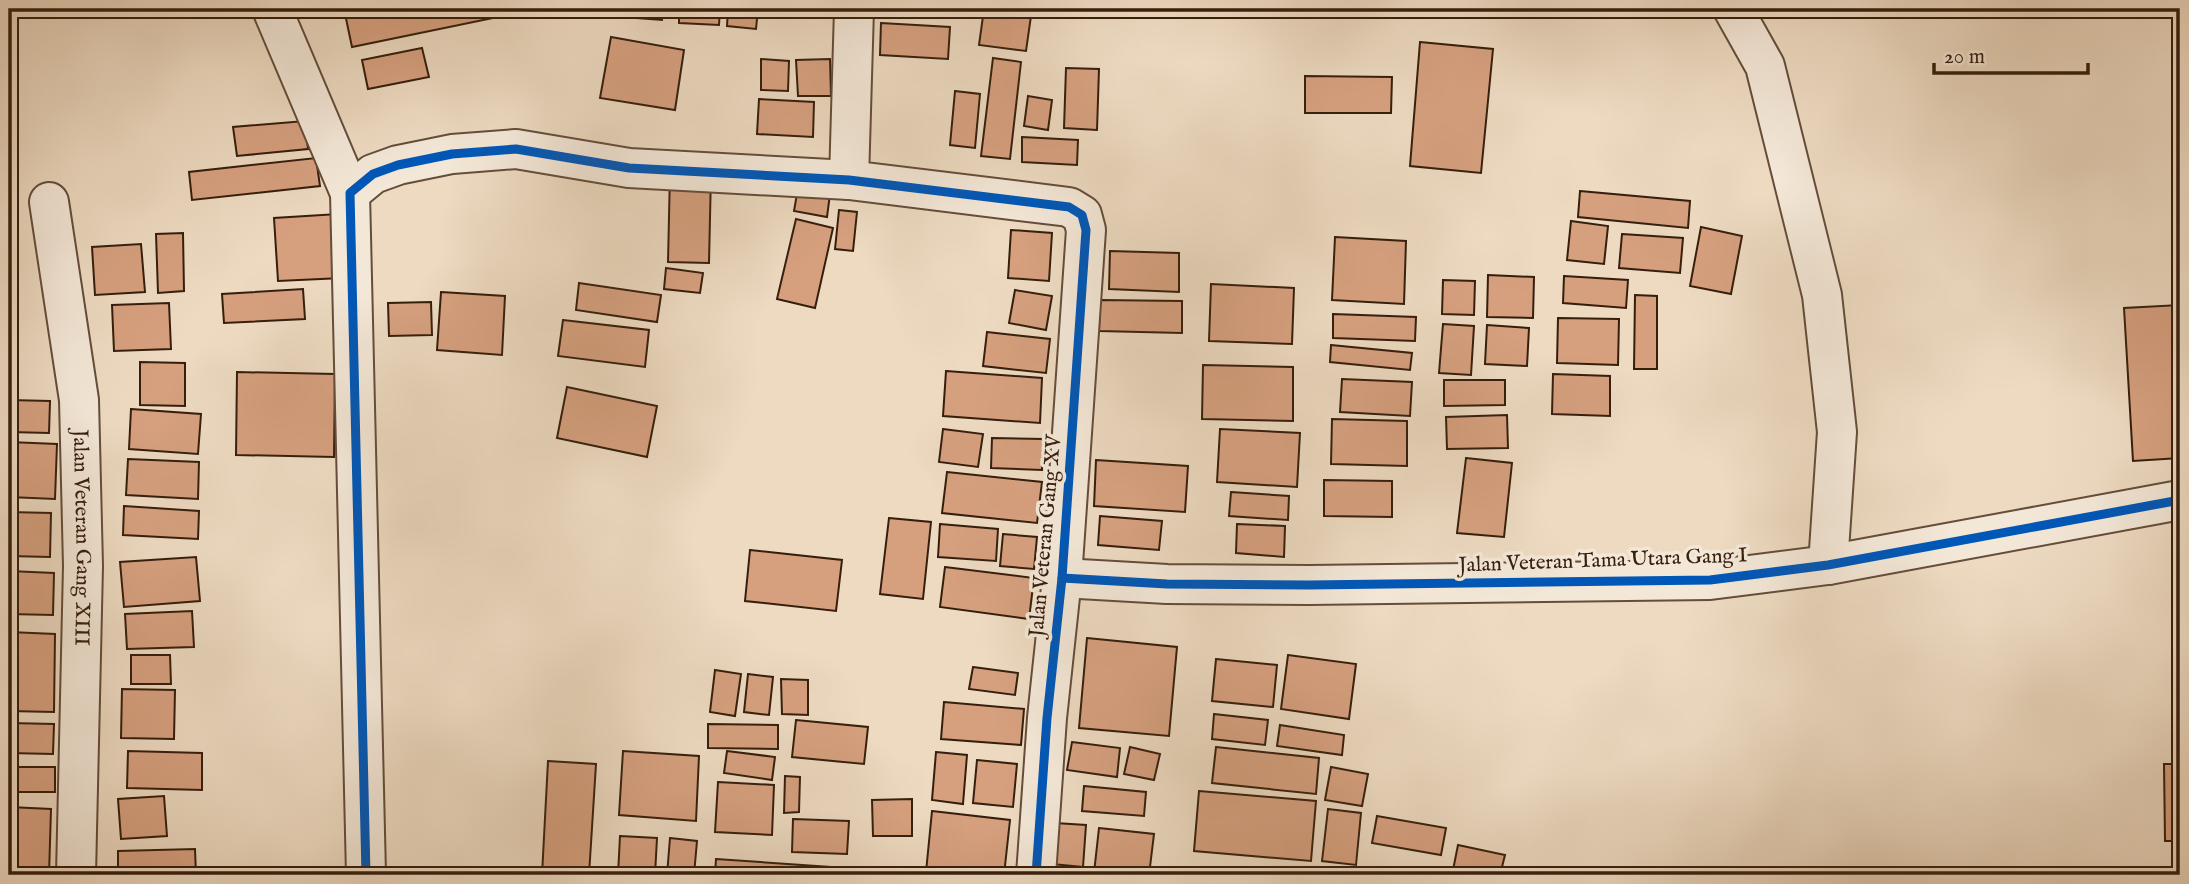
<svg xmlns="http://www.w3.org/2000/svg" width="2189" height="884" viewBox="0 0 2189 884" font-family="'IM FELL English',serif">
	<style>
		.building { fill: #d6a07f; stroke: #361e0d; stroke-width: 2 }
		.lines { fill: none; stroke-linecap: round; stroke-linejoin: round }
		.minor-casing { stroke: #644d3a; stroke-width: 42 }
		.minor { stroke: #f3e7d7; stroke-width: 38 }
		.cycleway-casing { stroke: #f3e7d7; stroke-width: 13 }
		.cycleway { stroke: #0057b8; stroke-width: 9 }
		.labels { text-anchor: middle; dominant-baseline: central; stroke-width: 7; stroke-linejoin: round; paint-order: stroke }
		.street-label { font-size: 21px; fill: #361e0d; stroke: #f3e7d7 }
	</style>
	<rect width="100%" height="100%" fill="#eddac1"/>
	<filter id="stains"><feTurbulence type="fractalNoise" baseFrequency=".00286" numOctaves="4"/><feColorMatrix values="0 0 0 0 .2 0 0 0 0 .09 0 0 0 0 .02 0 0 0 .5 -.17"/></filter>
	<radialGradient id="worn" r=".72"><stop offset=".6" stop-color="#630" stop-opacity="0"/><stop offset="1" stop-color="#630" stop-opacity=".3"/></radialGradient>
	<!-- building -->
	<g class="building">
		<polygon points="344,9 491,9 493,18 352,47"/>
		<polygon points="610,9 662,9 662,20 610,16"/>
		<polygon points="679,9 720,9 719,25 679,23"/>
		<polygon points="728,9 758,9 756,29 727,26"/>
		<polygon points="886,9 940,9 939,15"/>
		<polygon points="984,9 1032,9 1026,51 979,45"/>
		<polygon points="881,23 950,27 948,59 880,55"/>
		<polygon points="611,37 684,50 675,110 600,98"/>
		<polygon points="1420,42 1493,49 1481,173 1410,166"/>
		<polygon points="422,48 429,77 368,89 362,60"/>
		<polygon points="993,58 1021,62 1010,159 981,156"/>
		<polygon points="761,59 789,61 788,91 761,90"/>
		<polygon points="830,59 831,96 798,96 796,60"/>
		<polygon points="1066,68 1099,69 1097,130 1064,128"/>
		<polygon points="1305,76 1392,77 1391,113 1305,113"/>
		<polygon points="955,91 980,94 975,148 950,145"/>
		<polygon points="1028,96 1052,100 1048,130 1024,126"/>
		<polygon points="759,99 814,102 813,137 757,134"/>
		<polygon points="305,121 308,149 237,156 233,127"/>
		<polygon points="1022,137 1078,140 1077,165 1022,162"/>
		<polygon points="316,158 320,186 192,200 189,172"/>
		<polygon points="670,172 711,173 709,263 668,262"/>
		<polygon points="798,188 830,194 827,217 794,211"/>
		<polygon points="1580,191 1690,201 1688,228 1578,217"/>
		<polygon points="839,210 857,212 853,251 835,249"/>
		<polygon points="338,214 342,278 278,281 274,218"/>
		<polygon points="796,219 833,228 815,308 777,299"/>
		<polygon points="1571,221 1608,226 1604,264 1567,260"/>
		<polygon points="1701,227 1742,236 1731,294 1690,286"/>
		<polygon points="1011,230 1052,233 1049,281 1008,278"/>
		<polygon points="183,233 184,291 158,293 156,234"/>
		<polygon points="1622,234 1683,238 1680,273 1619,268"/>
		<polygon points="1335,237 1406,241 1404,304 1332,300"/>
		<polygon points="141,244 145,292 95,295 92,247"/>
		<polygon points="1110,251 1179,253 1179,292 1109,289"/>
		<polygon points="666,268 703,273 700,293 664,289"/>
		<polygon points="1488,275 1534,277 1533,318 1487,317"/>
		<polygon points="1564,276 1628,280 1626,308 1563,303"/>
		<polygon points="1443,280 1475,281 1474,315 1442,314"/>
		<polygon points="579,283 661,295 657,322 576,310"/>
		<polygon points="1211,284 1294,288 1292,344 1209,341"/>
		<polygon points="303,289 305,319 224,323 222,294"/>
		<polygon points="1015,290 1052,296 1046,330 1009,323"/>
		<polygon points="441,292 505,296 502,355 437,350"/>
		<polygon points="1635,295 1657,296 1657,369 1634,369"/>
		<polygon points="1100,300 1182,301 1182,333 1099,331"/>
		<polygon points="431,302 432,335 389,336 388,303"/>
		<polygon points="169,303 171,349 114,351 112,305"/>
		<polygon points="2180,305 2180,458 2133,461 2124,308"/>
		<polygon points="1333,314 1416,317 1415,341 1333,338"/>
		<polygon points="1558,318 1619,319 1618,365 1557,363"/>
		<polygon points="563,320 649,330 645,367 558,356"/>
		<polygon points="1443,324 1474,326 1471,375 1439,373"/>
		<polygon points="1487,325 1529,328 1527,366 1485,364"/>
		<polygon points="987,332 1050,339 1046,373 983,366"/>
		<polygon points="1331,345 1412,353 1410,370 1330,362"/>
		<polygon points="140,362 185,363 185,406 140,405"/>
		<polygon points="1203,365 1293,367 1293,421 1202,419"/>
		<polygon points="946,371 1042,378 1040,423 943,416"/>
		<polygon points="237,372 335,374 334,457 236,455"/>
		<polygon points="1553,374 1610,376 1610,416 1552,414"/>
		<polygon points="1342,379 1412,382 1410,416 1340,412"/>
		<polygon points="1444,380 1505,380 1505,405 1444,406"/>
		<polygon points="567,387 657,406 647,457 557,438"/>
		<polygon points="9,400 50,401 49,433 9,432"/>
		<polygon points="131,409 201,414 198,454 129,449"/>
		<polygon points="1507,415 1508,448 1447,449 1446,417"/>
		<polygon points="1332,419 1407,421 1407,466 1331,464"/>
		<polygon points="943,429 983,434 978,467 939,462"/>
		<polygon points="1220,429 1300,433 1297,487 1217,482"/>
		<polygon points="992,438 1043,439 1042,470 991,468"/>
		<polygon points="9,442 57,444 55,499 9,497"/>
		<polygon points="1466,458 1512,463 1504,537 1457,533"/>
		<polygon points="128,459 199,462 198,499 126,495"/>
		<polygon points="1096,460 1188,466 1185,512 1094,506"/>
		<polygon points="947,472 1042,482 1037,523 942,513"/>
		<polygon points="1324,480 1392,481 1392,517 1324,516"/>
		<polygon points="1231,492 1289,496 1288,520 1229,516"/>
		<polygon points="124,506 199,511 198,539 123,535"/>
		<polygon points="9,512 51,513 50,557 9,556"/>
		<polygon points="1100,516 1162,521 1159,550 1098,545"/>
		<polygon points="889,518 931,522 923,599 880,594"/>
		<polygon points="940,524 998,529 996,561 938,557"/>
		<polygon points="1237,524 1285,526 1284,557 1236,553"/>
		<polygon points="1003,534 1037,537 1034,569 1000,566"/>
		<polygon points="750,550 842,560 836,611 745,601"/>
		<polygon points="196,557 200,601 124,607 120,562"/>
		<polygon points="945,567 1034,578 1029,619 940,607"/>
		<polygon points="9,571 54,573 53,615 9,614"/>
		<polygon points="192,611 194,647 127,649 125,614"/>
		<polygon points="9,632 55,634 54,712 9,711"/>
		<polygon points="1087,638 1177,647 1169,736 1079,728"/>
		<polygon points="131,655 170,655 171,684 131,684"/>
		<polygon points="1288,655 1356,664 1349,719 1281,709"/>
		<polygon points="1216,659 1277,665 1273,707 1212,701"/>
		<polygon points="973,667 1018,673 1015,695 969,689"/>
		<polygon points="715,670 741,674 735,716 710,712"/>
		<polygon points="748,674 773,677 769,715 744,712"/>
		<polygon points="781,679 808,680 808,715 782,714"/>
		<polygon points="122,689 175,690 174,739 121,738"/>
		<polygon points="944,702 1024,709 1021,745 941,739"/>
		<polygon points="1214,714 1268,720 1265,745 1212,739"/>
		<polygon points="796,720 868,727 864,764 792,757"/>
		<polygon points="9,723 54,724 53,754 9,753"/>
		<polygon points="708,724 778,725 778,749 708,748"/>
		<polygon points="1280,725 1344,735 1342,755 1277,746"/>
		<polygon points="1072,742 1120,748 1117,777 1067,770"/>
		<polygon points="1130,747 1160,754 1154,780 1124,774"/>
		<polygon points="1216,747 1319,758 1316,794 1212,783"/>
		<polygon points="128,751 202,753 202,790 127,788"/>
		<polygon points="623,751 699,756 696,821 619,815"/>
		<polygon points="727,751 775,757 772,780 724,773"/>
		<polygon points="936,752 967,755 963,804 932,800"/>
		<polygon points="977,760 1017,764 1013,807 973,803"/>
		<polygon points="548,761 596,764 589,875 542,875"/>
		<polygon points="2164,764 2180,764 2180,841 2165,841"/>
		<rect x="9" y="767" width="46" height="25"/>
		<polygon points="1331,767 1368,774 1362,806 1325,800"/>
		<polygon points="785,776 800,777 799,812 784,813"/>
		<polygon points="718,782 774,785 772,835 715,832"/>
		<polygon points="1084,786 1146,792 1144,816 1082,811"/>
		<polygon points="1199,791 1316,801 1311,861 1194,851"/>
		<polygon points="164,796 167,836 121,839 118,799"/>
		<polygon points="912,799 912,836 873,836 872,800"/>
		<polygon points="9,807 51,809 49,875 9,875"/>
		<polygon points="1328,809 1361,813 1356,865 1322,861"/>
		<polygon points="932,811 1010,820 1004,875 953,875 926,872"/>
		<polygon points="1377,816 1446,828 1441,855 1372,843"/>
		<polygon points="793,819 849,821 847,854 792,852"/>
		<polygon points="1055,823 1086,825 1083,867 1052,864"/>
		<polygon points="1099,828 1154,834 1149,875 1094,873"/>
		<polygon points="620,836 657,838 655,875 618,875"/>
		<polygon points="670,838 697,841 694,875 667,875"/>
		<polygon points="1458,845 1505,855 1500,875 1452,875"/>
		<polygon points="195,849 196,875 118,875 118,851"/>
		<polygon points="716,859 845,868 845,875 715,875"/>
	</g>
	<g class="lines">
		<defs>
			<g id="minor">
				<polyline points="272,9 350,193"/>
				<polyline points="1733,9 1765,66 1822,295 1837,432 1828,565"/>
				<polyline points="849,180 854,9"/>
				<path id="s1" d="M49 202 79 400 83 566 76 875"/>
				<polyline points="1062,578 1167,584 1309,585 1710,580 1828,565 2180,500"/>
				<polyline points="366,875 350,193 373,174 398,165 452,154 516,149 629,168 849,180 1069,207 1082,215 1086,230 1062,578 1047,718 1036,875"/>
			</g>
		</defs>
		<!-- minor casing -->
		<use href="#minor" class="minor-casing"/>
		<!-- minor -->
		<use href="#minor" class="minor"/>
		<defs>
			<g id="cycleway">
				<polyline points="1062,578 1167,584 1309,585 1710,580 1828,565 2180,500"/>
				<polyline points="366,875 350,193 373,174 398,165 452,154 516,149 629,168 849,180 1069,207 1082,215 1086,230 1062,578 1047,718 1036,875"/>
			</g>
		</defs>
		<!-- cycleway casing -->
		<use href="#cycleway" class="cycleway-casing"/>
		<!-- cycleway -->
		<use href="#cycleway" class="cycleway"/>
	</g>
	<g class="labels">
		<!-- street labels -->
		<g class="street-label">
			<text transform="translate(1046 536) rotate(-85)">Jalan Veteran Gang XV</text>
			<text stroke="none"><textPath href="#s1" startOffset="338">Jalan Veteran Gang XIII</textPath></text>
			<text transform="translate(1603 561) rotate(-2)">Jalan Veteran Tama Utara Gang I</text>
		</g>
	</g>
	<!-- margin -->
	<rect width="2189" height="884" fill="none" stroke="#eddac1" stroke-width="35"/>
	<rect x="10" y="10" width="2168" height="863" fill="none" stroke="#361e0d" stroke-width="3.5"/>
	<rect x="18" y="18" width="2154" height="849" fill="none" stroke="#361e0d" stroke-width="2"/>
	<!-- scale -->
	<path d="M1934 63v10h154v-10" fill="none" stroke="#361e0d" stroke-width="3.5"/>
	<text x="1944" y="63" font-size="21" fill="#361e0d" stroke="#f3e7d7" stroke-width="5" paint-order="stroke">20 m</text>
	<rect width="100%" height="100%" filter="url(#stains)"/>
	<rect width="100%" height="100%" fill="url(#worn)"/>
</svg>
